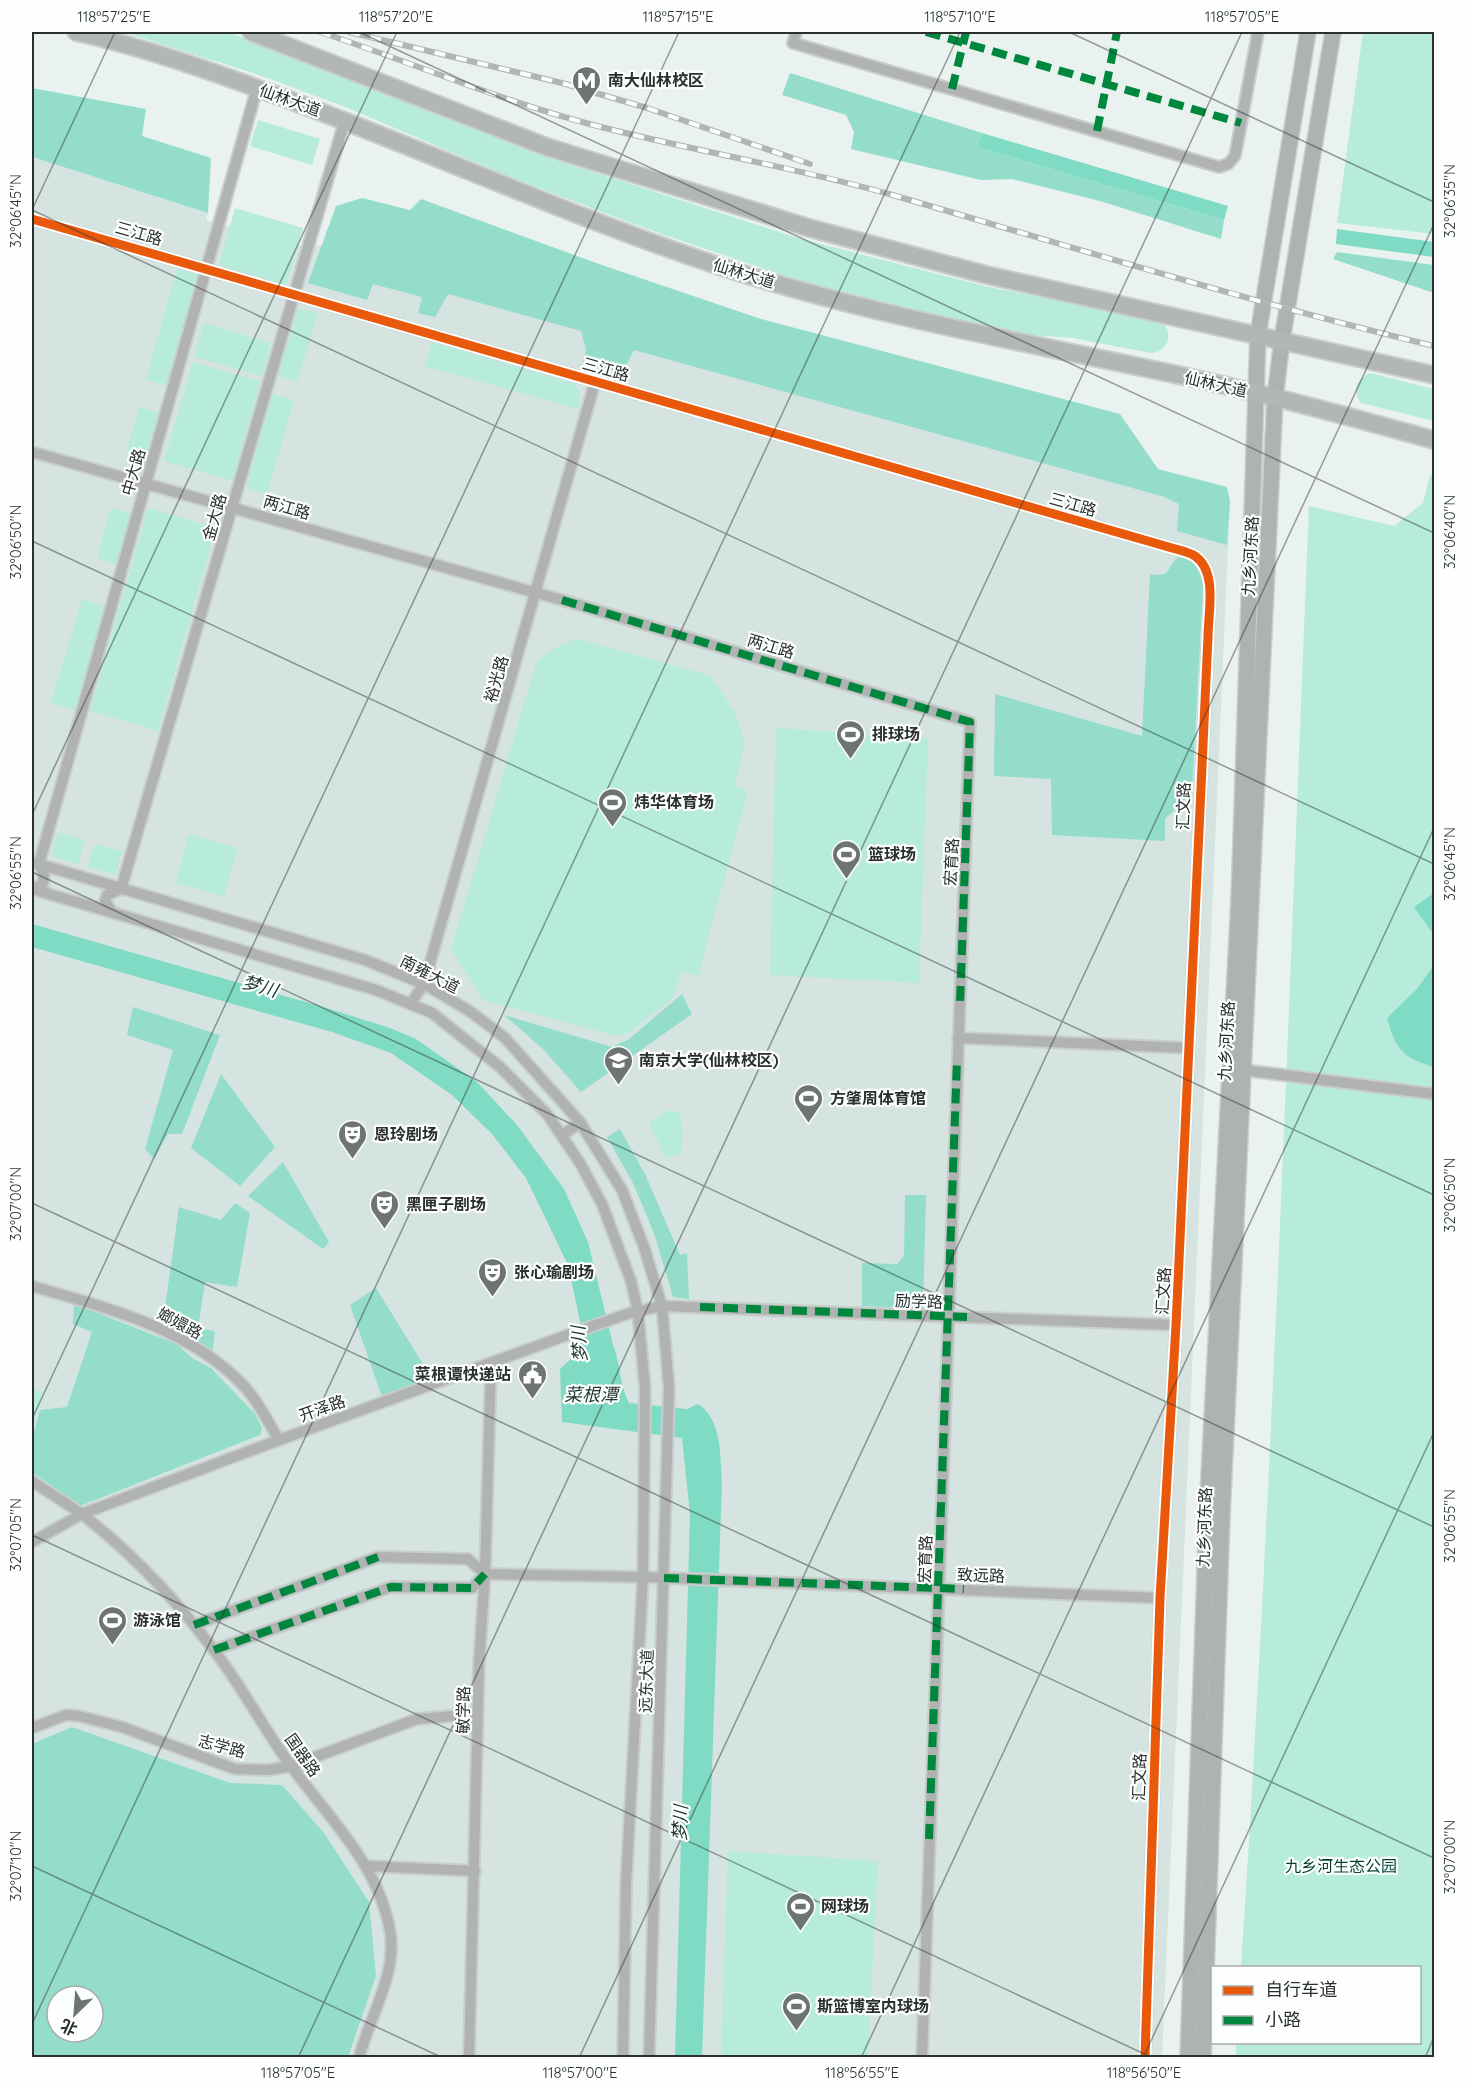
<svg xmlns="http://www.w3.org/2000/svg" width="1466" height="2089" viewBox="0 0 1466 2089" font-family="Quicksand,'Noto Sans SC',sans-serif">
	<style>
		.built { fill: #d5e4e0; fill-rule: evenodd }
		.green { fill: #b7ebdc }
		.forest { fill: #93ddca; fill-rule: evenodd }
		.water { fill: #7fdbc4 }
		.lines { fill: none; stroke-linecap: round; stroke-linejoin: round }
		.minor-casing { stroke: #c8cecc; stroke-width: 14 }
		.secondary-casing { stroke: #c8cecc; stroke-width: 18 }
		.primary-casing { stroke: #c8cecc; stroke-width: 20 }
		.minor { stroke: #b0b3b2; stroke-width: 10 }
		.secondary { stroke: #aeb2b1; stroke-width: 15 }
		.primary { stroke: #b2b6b4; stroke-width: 16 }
		.rail-casing { stroke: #b1b6b4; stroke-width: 6 }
		.rail { stroke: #fcfffe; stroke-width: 4; stroke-dasharray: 11; stroke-linecap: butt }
		.quiet { stroke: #00873e; stroke-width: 8; stroke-dasharray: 15 8; stroke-linecap: butt }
		.cycleway-casing { stroke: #fcfffe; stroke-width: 13 }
		.cycleway { stroke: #e8590c; stroke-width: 9 }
		.ticks { fill: none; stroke: #2b302e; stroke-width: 1.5; stroke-opacity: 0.45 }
		.labels { text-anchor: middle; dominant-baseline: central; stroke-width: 4.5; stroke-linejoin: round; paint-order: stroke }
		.poi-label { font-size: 16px; font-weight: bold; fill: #2b302e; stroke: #fcfffe; text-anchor: start }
		.street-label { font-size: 16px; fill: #2b302e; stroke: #fcfffe }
		.park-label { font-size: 16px; fill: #033f32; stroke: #fcfffe }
		.water-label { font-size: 18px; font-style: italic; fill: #1f352e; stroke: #fcfffe }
		.neatline { fill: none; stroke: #2b302e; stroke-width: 2 }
		.ticks-label { font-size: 15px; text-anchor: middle; fill: #2b302e }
	</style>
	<rect width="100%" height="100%" fill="#eaf2ef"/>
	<!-- built -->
	<path class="built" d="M32 157 208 213 206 220 297 245H323L1230 501 1162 2057 32 2058ZM57 1996H93V2032H57Z"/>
	<!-- green -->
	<g class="green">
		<path d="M123 32H228L547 157 798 238 984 286 1160 321C1175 331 1169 352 1151 353L1072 338 1019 334 891 306 785 276 650 230 512 178 348 108 259 75Z"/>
		<polygon points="1363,32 1434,32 1434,234 1337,223"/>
		<polygon points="258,120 320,139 312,165 250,146"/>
		<polygon points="235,208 303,228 286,285 219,265"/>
		<polygon points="177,269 199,275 168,386 146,380"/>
		<polygon points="298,308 318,313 297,382 278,376"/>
		<polygon points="204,323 271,343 262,376 194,357"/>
		<polygon points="432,342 575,384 580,391 579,409 424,366"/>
		<polygon points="193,362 260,382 232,481 164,461"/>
		<path d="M1370 373 1434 389V421L1361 403C1352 389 1356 380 1370 373Z"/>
		<polygon points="272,394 294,400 267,494 246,488"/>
		<polygon points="139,407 161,414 148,456 127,450"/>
		<path d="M1430 475 1434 476V2057L1236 2058V2043L1420 2042V1968L1241 1967C1273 1481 1289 993 1309 506L1394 526 1423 503Z"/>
		<polygon points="111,508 131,513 117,564 97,558"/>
		<polygon points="148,508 216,528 158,731 90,711"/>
		<polygon points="82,599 106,607 75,710 51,703"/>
		<polygon points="579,639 711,676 734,711 743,737 744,747 735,786 748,791 698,976 682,971 673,998 630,1032 616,1036 483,1000 451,950 537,660 560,645"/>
		<polygon points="776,728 928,738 919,983 770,975"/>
		<polygon points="58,832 84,840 78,864 51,856"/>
		<polygon points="189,834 238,848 224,896 176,883"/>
		<polygon points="95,844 122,851 115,875 88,867"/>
		<polygon points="669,1110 680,1112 683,1135 680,1155 665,1157 649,1123"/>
		<polygon points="32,1389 42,1392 32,1429"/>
		<polygon points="728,1851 878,1861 868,2057 721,2057"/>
	</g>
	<!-- forest -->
	<g class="forest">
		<polygon points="790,73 982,133 977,147 1224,220 1221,239 1100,201 1012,179 981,180 851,149 854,132 846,115 782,95"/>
		<polygon points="32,88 146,109 142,136 211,158 208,213 32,157"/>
		<polygon points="362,198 410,210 421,199 599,264 761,319 1120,414 1158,469 1227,487 1230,501 1227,545 1177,531 1179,504 1165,497 634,350 622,373 583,362 586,349 581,331 448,294 435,317 418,313 422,297 373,284 367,300 308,283 336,206"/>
		<polygon points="1337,252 1434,265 1434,293 1333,259"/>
		<path d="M1178 557C1194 557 1202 572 1203 586L1192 793 1165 819V841L1052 835 1051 779 994 776 995 694 1142 736 1150 574C1173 578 1165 568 1178 557Z"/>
		<polygon points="682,994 692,1014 581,1092 543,1049 504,1015 612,1047 629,1039"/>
		<polygon points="133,1007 220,1035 182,1134 168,1134 154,1159 145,1149 173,1050 127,1035"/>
		<polygon points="221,1074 275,1147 240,1186 191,1148"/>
		<polygon points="620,1129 645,1174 680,1255 687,1253 689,1299 673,1297 655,1236 634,1185 607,1137"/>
		<polygon points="283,1162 329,1242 323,1249 248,1196"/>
		<polygon points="905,1195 926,1195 923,1309 862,1306 862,1263 897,1264 904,1256"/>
		<polygon points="235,1203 250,1213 237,1287 205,1282 198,1328 215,1331 212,1353 163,1322 179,1207 221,1220"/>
		<polygon points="376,1288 431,1377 382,1397 350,1305"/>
		<polygon points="74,1304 177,1344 192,1358 211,1368 255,1414 262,1428 260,1435 80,1506 32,1472 32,1439 40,1410 67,1407 92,1332 73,1324"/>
		<path d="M72 1727 230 1783 282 1785 324 1833 369 1902 376 1976 348 2057H32V1744ZM57 1996H93V2032H57Z"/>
	</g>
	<!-- water -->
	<g class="water">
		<polygon points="982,133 1228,206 1224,220 977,147"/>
		<polygon points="1337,229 1434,242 1434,257 1336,244"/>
		<polygon points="1434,893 1434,935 1414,907"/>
		<path d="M32 924 320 1006 390 1028 416 1039 453 1065 477 1082 517 1125 564 1189 588 1242 613 1345C621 1365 619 1384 629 1403L687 1409 698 1404C722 1419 720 1456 722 1481L702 2057H675L690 1514 682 1438 562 1422 560 1369 576 1354 582 1331 568 1265 526 1178 492 1134 452 1095 391 1053 332 1032 32 947Z"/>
		<path d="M1434 965V1067C1403 1058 1396 1050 1387 1018L1417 989Z"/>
	</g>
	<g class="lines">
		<defs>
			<g id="minor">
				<polyline points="796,32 793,43 1219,167 1228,164 1235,156 1258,32"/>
				<path d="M32 219 1172 548C1179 550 1189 552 1195 556 1218 572 1208 612 1208 637L1176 1325 1160 1598 1145 2058"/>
				<polyline points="32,452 562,600 970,722 922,2058"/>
				<polyline points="32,862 365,960 424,984 471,1012 505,1038 580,1122 622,1190 644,1247 662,1306 669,1388 649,2058"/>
				<polyline points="32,889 376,990 432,1013 500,1067 547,1114 580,1163 602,1204 631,1281 638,1312 645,1388 643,1577 626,1884 623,2058"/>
				<polyline points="33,889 43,884 44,874 39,864 257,88"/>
				<polyline points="112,912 105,901 107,895 121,889 345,120"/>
				<polyline points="411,1003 424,984 595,382"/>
				<polyline points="958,1038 1188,1048"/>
				<polyline points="1243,1070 1434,1094"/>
				<polyline points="562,1136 580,1122"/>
				<path d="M32 1286C105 1308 185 1326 241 1383 257 1399 267 1420 279 1440"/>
				<path d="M32 1481C48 1493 68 1503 84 1516 133 1554 176 1600 213 1649 242 1686 263 1728 291 1766 329 1818 379 1865 390 1931 398 1973 369 2018 359 2058"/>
				<polyline points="32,1542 82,1514 279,1440 573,1333 630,1313 662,1306 1176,1325"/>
				<polyline points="194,1625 378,1557 468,1559 485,1574 643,1577 1160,1598"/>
				<polyline points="214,1650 391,1587 472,1588 485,1574"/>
				<polyline points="32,1728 66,1715 79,1716 122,1727 235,1769 269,1770 291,1766 417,1719 477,1714"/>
				<polyline points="368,1866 475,1871"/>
				<polyline points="469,2058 479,1663 485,1574 491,1363"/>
			</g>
			<g id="secondary">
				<polyline points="1188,2058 1207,1515 1239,900 1258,335 1308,32"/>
				<polyline points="1203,2058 1222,1515 1275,398 1282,340 1333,32"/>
			</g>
			<g id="primary">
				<path d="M76 32C143 47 208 70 273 94 421 148 564 214 713 264 869 316 1031 343 1192 378 1274 396 1354 418 1434 440"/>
				<polyline points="251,32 547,147 813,229 987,275 1434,375"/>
			</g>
		</defs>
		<!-- minor casing -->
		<use href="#minor" class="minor-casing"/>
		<!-- secondary casing -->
		<use href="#secondary" class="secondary-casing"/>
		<!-- primary casing -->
		<use href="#primary" class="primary-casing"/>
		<!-- minor -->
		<use href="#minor" class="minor"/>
		<!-- secondary -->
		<use href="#secondary" class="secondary"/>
		<!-- primary -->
		<use href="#primary" class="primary"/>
		<defs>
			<g id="rail">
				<path d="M320 32C414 63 505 103 601 127 699 152 799 168 896 196 1075 248 1253 303 1434 346"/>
				<polyline points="349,32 562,83 647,108 810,164"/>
			</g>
		</defs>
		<!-- rail casing -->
		<use href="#rail" class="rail-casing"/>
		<!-- rail -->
		<use href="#rail" class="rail"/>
		<!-- quiet -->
		<g class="quiet">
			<polyline points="926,32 1241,123"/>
			<polyline points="952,89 966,32"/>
			<polyline points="1097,131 1117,32"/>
			<polyline points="562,600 970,722 960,1004"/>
			<polyline points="700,1307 967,1317"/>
			<polyline points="664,1578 964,1589"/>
			<polyline points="194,1625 378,1557"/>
			<polyline points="214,1650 391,1587 472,1588 485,1574"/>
			<polyline points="929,1839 957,1060"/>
		</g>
		<defs>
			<path id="cycleway" d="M32 219 1172 548C1179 550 1189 552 1195 556 1218 572 1208 612 1208 637L1176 1325 1160 1598 1145 2058"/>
		</defs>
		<!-- cycleway casing -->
		<use href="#cycleway" class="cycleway-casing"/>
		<!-- cycleway -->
		<use href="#cycleway" class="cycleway"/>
	</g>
	<!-- ticks -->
	<path class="ticks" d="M359 32 1434 533M1069 32 1434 202M32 210 115 32M32 210 1434 864M32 541 1434 1195M32 815 397 32M32 872 1434 1527M32 1203 1434 1858M32 1419 679 32M32 1535 1153 2058M32 1866 443 2058M32 2024 960 32M298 2058 1242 32M579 2058 1434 224M861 2058 1434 828M1143 2058 1434 1432M1425 2058 1434 2037"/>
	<!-- icons -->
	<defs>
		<symbol id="metro-pin" viewBox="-11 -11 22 30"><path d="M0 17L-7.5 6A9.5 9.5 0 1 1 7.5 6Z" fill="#6e7472" stroke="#fcfffe"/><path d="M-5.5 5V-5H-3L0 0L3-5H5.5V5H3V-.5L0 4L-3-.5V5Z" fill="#fff"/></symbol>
		<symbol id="stadium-pin" viewBox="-11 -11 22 30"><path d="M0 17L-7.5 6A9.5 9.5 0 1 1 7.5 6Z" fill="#6e7472" stroke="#fcfffe"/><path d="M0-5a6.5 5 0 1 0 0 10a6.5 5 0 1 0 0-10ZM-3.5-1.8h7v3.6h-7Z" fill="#fff"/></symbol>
		<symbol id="university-pin" viewBox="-11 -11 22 30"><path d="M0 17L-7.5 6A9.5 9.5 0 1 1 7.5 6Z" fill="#6e7472" stroke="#fcfffe"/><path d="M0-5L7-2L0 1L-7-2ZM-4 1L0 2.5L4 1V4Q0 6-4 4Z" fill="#fff"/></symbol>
		<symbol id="theatre-pin" viewBox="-11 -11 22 30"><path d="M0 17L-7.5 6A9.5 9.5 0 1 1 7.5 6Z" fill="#6e7472" stroke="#fcfffe"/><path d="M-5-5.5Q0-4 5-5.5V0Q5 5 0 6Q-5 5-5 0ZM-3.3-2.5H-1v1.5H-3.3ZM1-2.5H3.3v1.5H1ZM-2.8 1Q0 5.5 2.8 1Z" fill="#fff"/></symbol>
		<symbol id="civic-pin" viewBox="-11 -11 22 30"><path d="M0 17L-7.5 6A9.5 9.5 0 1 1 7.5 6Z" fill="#6e7472" stroke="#fcfffe"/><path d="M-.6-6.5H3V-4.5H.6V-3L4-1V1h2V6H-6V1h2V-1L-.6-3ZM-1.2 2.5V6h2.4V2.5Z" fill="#fff"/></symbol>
	</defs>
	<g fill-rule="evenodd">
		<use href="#metro-pin" x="570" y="64" width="33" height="45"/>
		<use href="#stadium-pin" x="834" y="718" width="33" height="45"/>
		<use href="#stadium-pin" x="596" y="786" width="33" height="45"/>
		<use href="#stadium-pin" x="830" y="838" width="33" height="45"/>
		<use href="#university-pin" x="602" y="1044" width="33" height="45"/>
		<use href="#stadium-pin" x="792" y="1082" width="33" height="45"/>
		<use href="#theatre-pin" x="336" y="1118" width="33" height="45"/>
		<use href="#theatre-pin" x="368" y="1188" width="33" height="45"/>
		<use href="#theatre-pin" x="476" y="1256" width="33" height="45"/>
		<use href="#civic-pin" x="516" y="1358" width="33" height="45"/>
		<use href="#stadium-pin" x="96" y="1604" width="33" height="45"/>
		<use href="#stadium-pin" x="784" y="1890" width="33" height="45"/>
		<use href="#stadium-pin" x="780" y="1990" width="33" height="45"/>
	</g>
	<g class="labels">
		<!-- poi labels -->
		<g class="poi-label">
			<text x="608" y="80">南大仙林校区</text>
			<text x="872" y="734">排球场</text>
			<text x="634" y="802">炜华体育场</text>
			<text x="868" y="854">篮球场</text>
			<text x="639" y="1060">南京大学(仙林校区)</text>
			<text x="830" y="1098">方肇周体育馆</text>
			<text x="374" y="1134">恩玲剧场</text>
			<text x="406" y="1204">黑匣子剧场</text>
			<text x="514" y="1272">张心瑜剧场</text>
			<text x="511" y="1374" text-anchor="end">菜根谭快递站</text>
			<text x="133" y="1620">游泳馆</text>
			<text x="821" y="1906">网球场</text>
			<text x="817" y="2006">斯篮博室内球场</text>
		</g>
		<!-- street labels -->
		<g class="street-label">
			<text transform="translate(290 100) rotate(20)">仙林大道</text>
			<text transform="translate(139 233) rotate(16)">三江路</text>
			<text transform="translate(744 273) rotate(17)">仙林大道</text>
			<text transform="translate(606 369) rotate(16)">三江路</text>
			<text transform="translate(1216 384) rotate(13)">仙林大道</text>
			<text transform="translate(133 472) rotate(-74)">中大路</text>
			<text transform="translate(1073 504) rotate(16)">三江路</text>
			<text transform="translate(287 507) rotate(16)">两江路</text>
			<text transform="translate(214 517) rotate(-74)">金大路</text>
			<text transform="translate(1250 556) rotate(-87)">九乡河东路</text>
			<text transform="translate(771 646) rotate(17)">两江路</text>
			<text transform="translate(496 679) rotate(-74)">裕光路</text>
			<text transform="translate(1183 806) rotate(-88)">汇文路</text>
			<text transform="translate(951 862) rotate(-87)">宏育路</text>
			<text transform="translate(430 974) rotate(27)">南雍大道</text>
			<text transform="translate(1226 1041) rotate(-87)">九乡河东路</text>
			<text transform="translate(1163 1291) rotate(-87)">汇文路</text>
			<text transform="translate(919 1301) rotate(2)">励学路</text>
			<text transform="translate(180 1323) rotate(28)">嫏嬛路</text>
			<text transform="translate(322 1408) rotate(-20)">开泽路</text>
			<text transform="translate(1204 1527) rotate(-88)">九乡河东路</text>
			<text transform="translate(925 1559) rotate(-88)">宏育路</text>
			<text transform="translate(981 1575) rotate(2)">致远路</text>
			<text transform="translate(646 1681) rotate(-88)">远东大道</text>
			<text transform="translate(463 1710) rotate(-89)">敏学路</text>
			<text transform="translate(222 1746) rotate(15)">志学路</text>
			<text transform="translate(303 1755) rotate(55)">国器路</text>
			<text transform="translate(1139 1777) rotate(-88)">汇文路</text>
		</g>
		<!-- park labels -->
		<g class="park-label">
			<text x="1341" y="1866">九乡河生态公园</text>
		</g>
		<!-- water labels -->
		<g class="water-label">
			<text transform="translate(260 986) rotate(16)">梦川</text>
			<text transform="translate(579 1344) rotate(-94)">梦川</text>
			<text x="591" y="1394">菜根潭</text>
			<text transform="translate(680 1823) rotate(-88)">梦川</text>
		</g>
	</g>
	<!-- border -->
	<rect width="1466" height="2089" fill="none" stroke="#fcfffe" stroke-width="66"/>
	<!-- legend -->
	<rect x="1211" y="1966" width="210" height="78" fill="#fcfffe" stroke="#a8acab" stroke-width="1.5"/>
	<rect x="1223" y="1986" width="30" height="9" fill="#e8590c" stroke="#a8acab" stroke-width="1.5"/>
	<text x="1265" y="1996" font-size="18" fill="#2b302e">自行车道</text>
	<rect x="1223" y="2016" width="30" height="9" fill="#00873e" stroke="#a8acab" stroke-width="1.5"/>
	<text x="1265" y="2026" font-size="18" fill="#2b302e">小路</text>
	<!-- north arrow -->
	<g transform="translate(75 2014) rotate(205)"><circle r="28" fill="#fcfffe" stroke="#a8acab" stroke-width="1.5"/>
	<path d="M0-4.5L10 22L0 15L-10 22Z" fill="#6e7472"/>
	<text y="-9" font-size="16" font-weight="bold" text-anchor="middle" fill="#2b302e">北</text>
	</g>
	<rect x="33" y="33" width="1400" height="2023" class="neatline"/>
	<g class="ticks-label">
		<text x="114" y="22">118°57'25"E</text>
		<text x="396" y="22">118°57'20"E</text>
		<text x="678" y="22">118°57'15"E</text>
		<text x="960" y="22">118°57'10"E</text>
		<text x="1242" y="22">118°57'05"E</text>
		<text transform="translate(1450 201) rotate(-90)" y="5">32°06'35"N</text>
		<text transform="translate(16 211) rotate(-90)" y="5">32°06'45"N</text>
		<text transform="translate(1450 532) rotate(-90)" y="5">32°06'40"N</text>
		<text transform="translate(16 542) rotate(-90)" y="5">32°06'50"N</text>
		<text transform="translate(1450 864) rotate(-90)" y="5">32°06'45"N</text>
		<text transform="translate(16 873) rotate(-90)" y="5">32°06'55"N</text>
		<text transform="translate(1450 1195) rotate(-90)" y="5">32°06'50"N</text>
		<text transform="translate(16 1204) rotate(-90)" y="5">32°07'00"N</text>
		<text transform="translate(1450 1526) rotate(-90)" y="5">32°06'55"N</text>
		<text transform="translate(16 1535) rotate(-90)" y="5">32°07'05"N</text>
		<text transform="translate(1450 1857) rotate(-90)" y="5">32°07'00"N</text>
		<text transform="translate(16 1866) rotate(-90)" y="5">32°07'10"N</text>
		<text x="298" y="2078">118°57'05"E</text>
		<text x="580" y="2078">118°57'00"E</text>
		<text x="862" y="2078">118°56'55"E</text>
		<text x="1144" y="2078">118°56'50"E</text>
	</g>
</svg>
